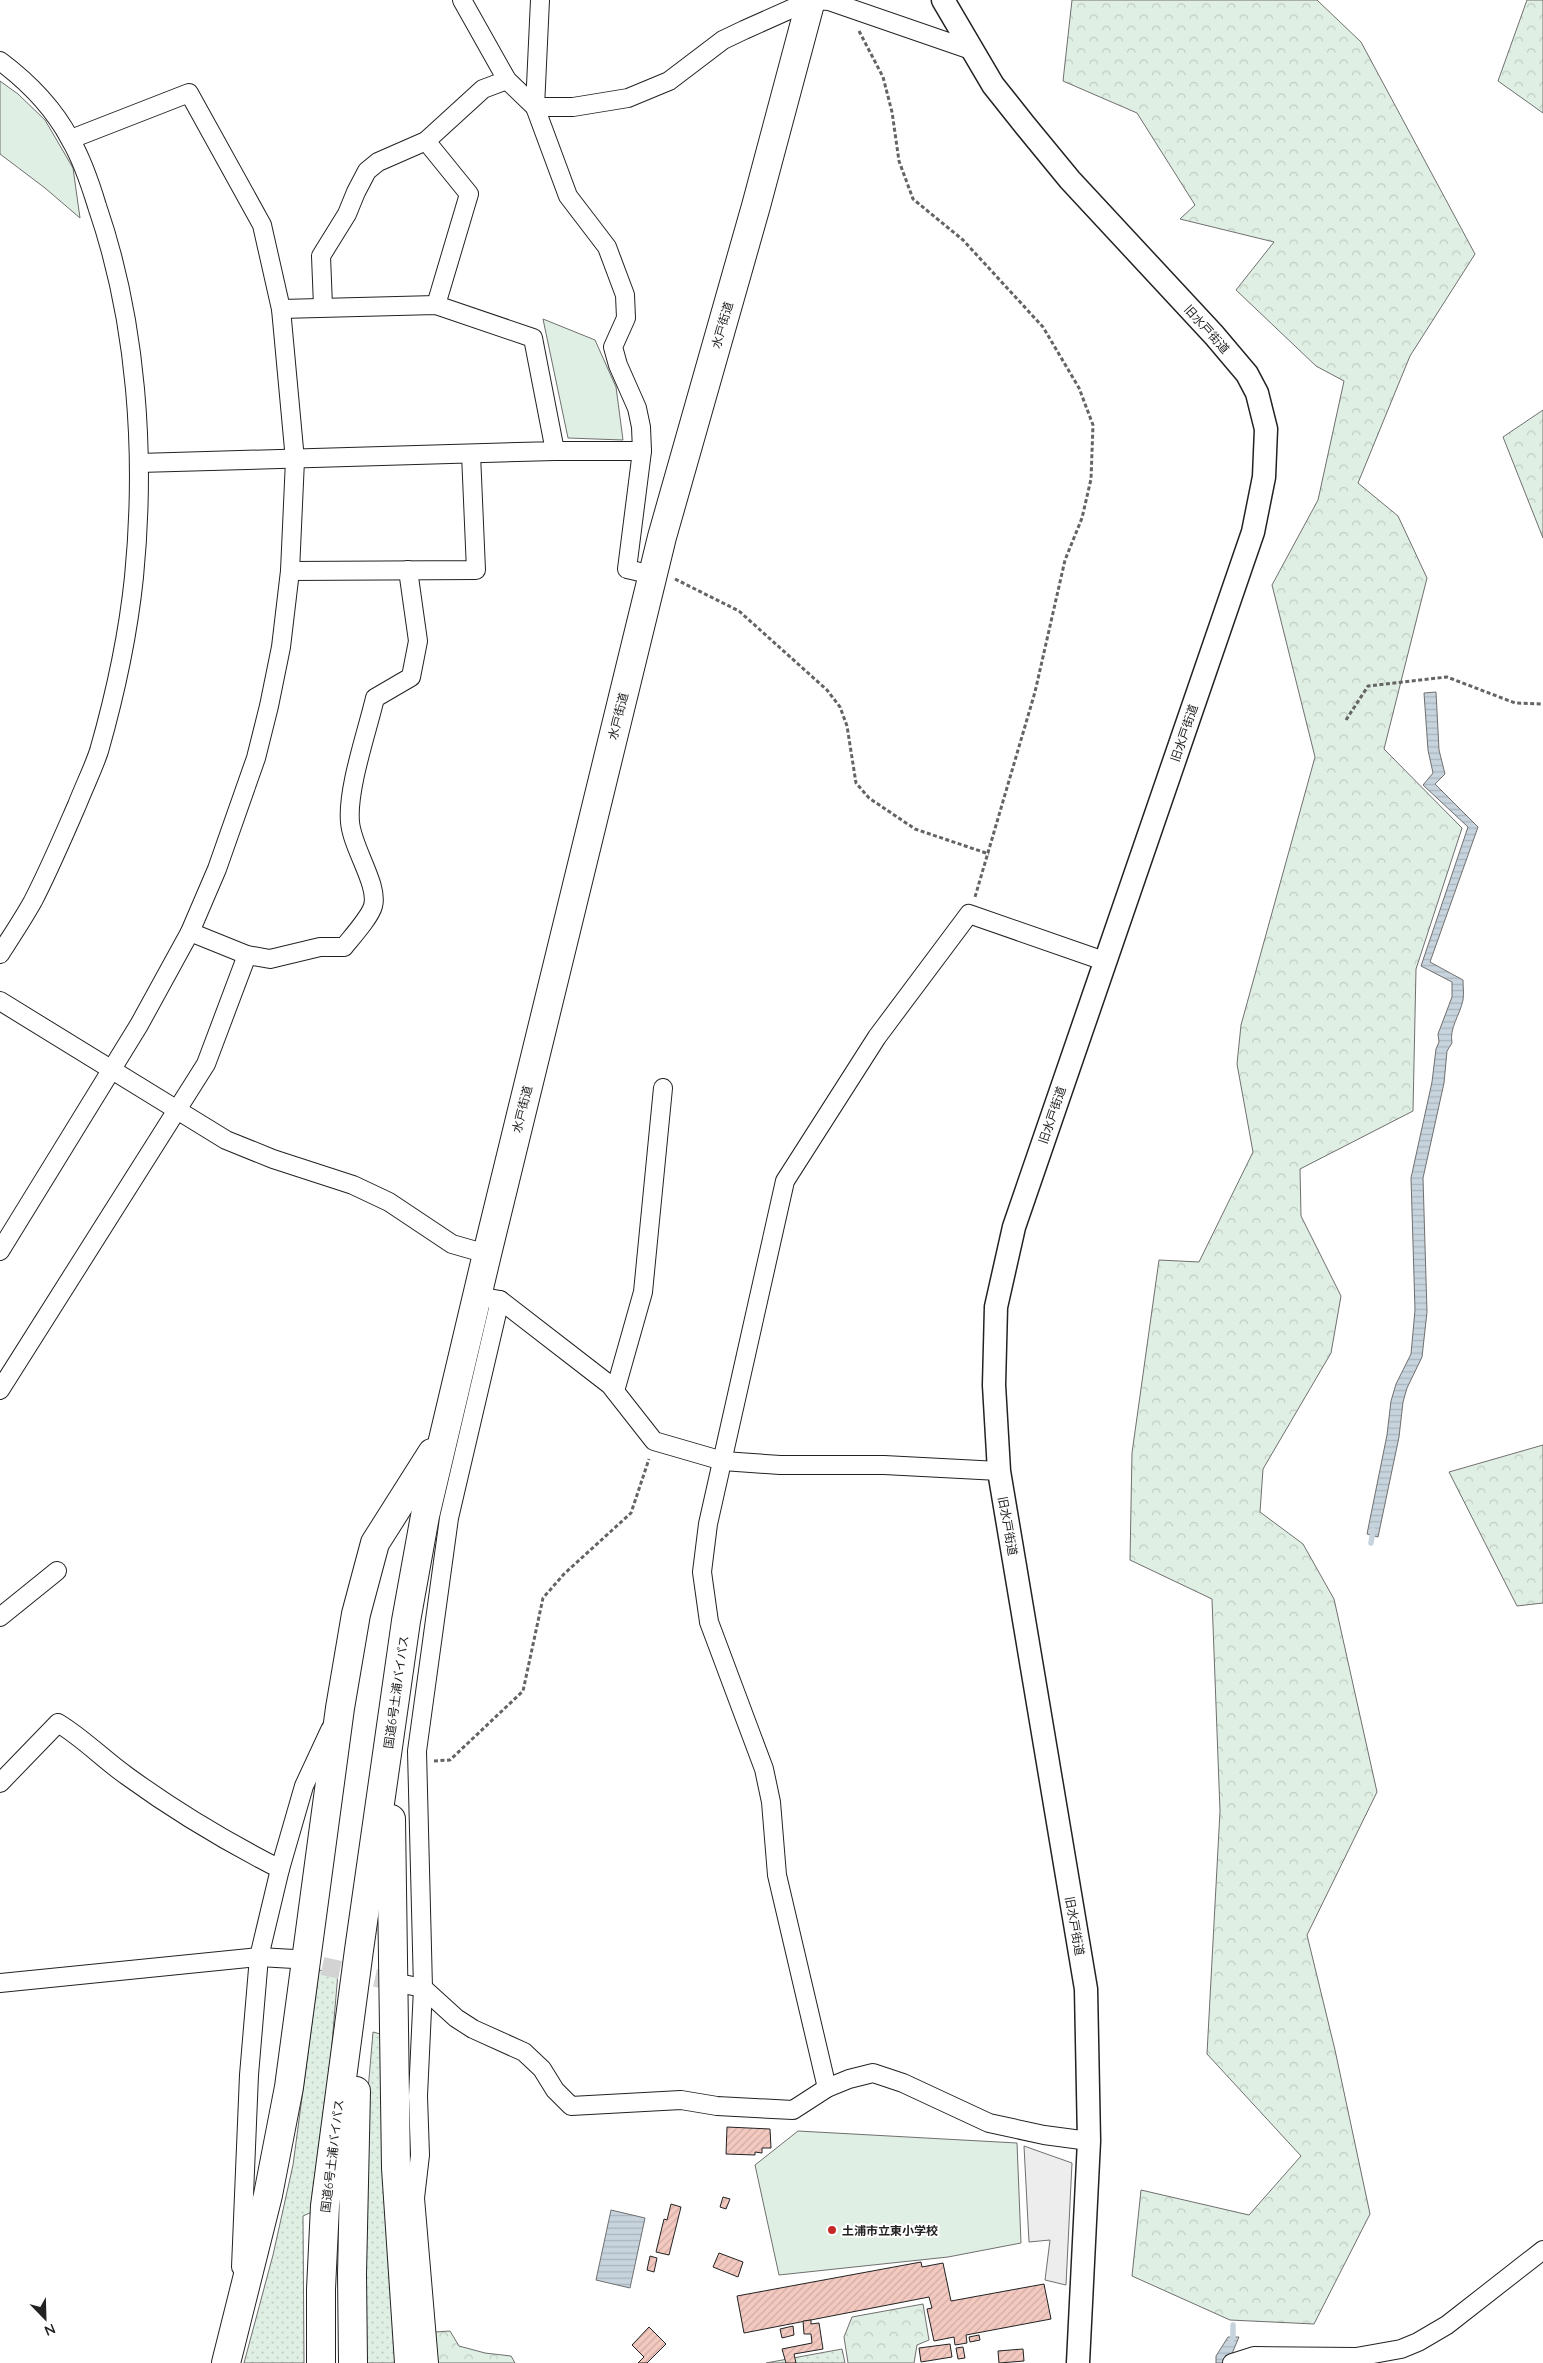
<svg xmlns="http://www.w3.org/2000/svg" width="1543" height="2363" viewBox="0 0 1543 2363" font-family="Quicksand,'Noto Sans JP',sans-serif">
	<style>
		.grass { fill: url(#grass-dots); stroke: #6f6f6f }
		.forest { fill: url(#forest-crowns); stroke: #6f6f6f }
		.park { fill: #e0efe3; stroke: #6f6f6f }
		.parking { fill: #ededed; stroke: #6f6f6f }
		.water { fill: url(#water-rules); stroke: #6f6f6f }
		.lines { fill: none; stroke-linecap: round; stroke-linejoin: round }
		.stream { stroke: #c7d3dd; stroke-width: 5.5 }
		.building { fill: url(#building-hatch); stroke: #222 }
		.minor-tunnel { stroke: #d3d3d3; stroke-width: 18; stroke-dasharray: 18 9; stroke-linecap: butt }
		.minor-casing { stroke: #222; stroke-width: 20 }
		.tertiary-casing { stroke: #222; stroke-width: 25 }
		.trunk-casing { stroke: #222; stroke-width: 30 }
		.path { stroke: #646464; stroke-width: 3; stroke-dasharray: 4 2.5; stroke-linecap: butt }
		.minor { stroke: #fff; stroke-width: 18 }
		.tertiary { stroke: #fff; stroke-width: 22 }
		.trunk { stroke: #fff; stroke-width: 28 }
		.poi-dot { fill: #c62828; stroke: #fff; stroke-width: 2 }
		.labels { text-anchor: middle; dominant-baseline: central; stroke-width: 4; stroke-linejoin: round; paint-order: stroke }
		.street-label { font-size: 12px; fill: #222; stroke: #fff }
		.poi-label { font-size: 12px; font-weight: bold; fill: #222; stroke: #fff; text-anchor: start }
	</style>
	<defs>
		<pattern id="grass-dots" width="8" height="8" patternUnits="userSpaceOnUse" patternTransform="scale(1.25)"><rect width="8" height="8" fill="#e0efe3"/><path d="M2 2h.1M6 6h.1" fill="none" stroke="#c0cdc2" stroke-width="1.8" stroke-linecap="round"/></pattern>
		<pattern id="forest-crowns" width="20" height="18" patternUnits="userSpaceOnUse" patternTransform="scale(1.25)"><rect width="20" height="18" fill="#e0efe3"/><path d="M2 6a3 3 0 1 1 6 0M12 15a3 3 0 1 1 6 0" fill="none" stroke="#c0cdc2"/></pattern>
		<pattern id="water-rules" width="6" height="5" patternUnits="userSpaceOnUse" patternTransform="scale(1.25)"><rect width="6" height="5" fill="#c7d3dd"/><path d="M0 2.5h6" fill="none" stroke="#abb5bd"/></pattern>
		<pattern id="building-hatch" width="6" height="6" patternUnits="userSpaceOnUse" patternTransform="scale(1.25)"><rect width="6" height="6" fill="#f3c9c0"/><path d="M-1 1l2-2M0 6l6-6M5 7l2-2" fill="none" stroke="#d0aca5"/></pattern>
	</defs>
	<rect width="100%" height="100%" fill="#fff"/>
	<!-- grass -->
	<g class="grass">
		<polygon points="319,1970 338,1973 330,2067 314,2211 303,2216 304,2363 244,2363 273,2255 293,2165"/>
		<polygon points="373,2032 384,2035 401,2363 366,2363 367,2102"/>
		<polygon points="842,2349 845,2363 766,2363"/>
	</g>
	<!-- forest -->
	<g class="forest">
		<polygon points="1072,0 1317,0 1361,42 1475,254 1410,356 1358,483 1398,516 1427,578 1384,749 1462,828 1416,969 1413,1111 1300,1169 1301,1216 1341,1296 1331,1353 1263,1469 1260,1512 1303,1544 1334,1599 1377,1792 1307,1935 1335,2050 1370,2214 1314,2324 1230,2320 1132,2276 1141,2190 1249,2215 1301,2156 1207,2054 1220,1811 1212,1599 1130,1560 1132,1453 1159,1260 1199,1262 1253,1152 1237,1064 1241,1025 1315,757 1272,585 1318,500 1344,381 1316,366 1236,290 1274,242 1180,219 1195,205 1137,113 1063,81"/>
		<polygon points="1527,0 1543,0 1543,113 1498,81"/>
		<polygon points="1543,410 1543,538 1503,437"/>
		<polygon points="1543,1445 1543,1603 1517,1606 1449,1472"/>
		<polygon points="923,2304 929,2340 917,2345 914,2363 848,2363 844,2337 852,2317"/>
		<polygon points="450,2331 459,2346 485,2353 511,2356 515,2363 438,2363 435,2332"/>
	</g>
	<!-- park -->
	<g class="park">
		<polygon points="0,81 18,94 45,120 73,168 80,218 45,188 0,154"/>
		<polygon points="543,319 595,340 616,387 623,440 568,438"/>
		<polygon points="798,2131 1017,2143 1021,2243 948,2257 779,2275 755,2165"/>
	</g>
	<!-- parking -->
	<polygon class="parking" points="1024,2146 1072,2163 1066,2285 1045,2280 1050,2240 1029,2242"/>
	<!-- water -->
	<g class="water">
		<path d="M1436 692 1439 750 1445 774 1435 784 1478 827 1430 962 1463 980C1463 986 1464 994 1463 1000 1460 1015 1449 1028 1452 1043L1447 1051 1444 1083 1423 1178 1427 1312 1422 1357 1407 1388 1403 1402 1399 1437 1378 1537 1367 1534 1387 1435 1391 1401 1396 1384 1411 1354 1415 1310 1411 1178 1432 1082 1436 1049 1439 1042 1438 1034 1452 997V982L1421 966 1468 827 1423 785 1433 773 1428 750 1424 693Z"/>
		<polygon points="611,2210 645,2218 630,2288 596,2280"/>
		<polygon points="1228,2337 1239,2337 1228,2363 1216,2363 1216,2356"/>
	</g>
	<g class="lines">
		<!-- stream -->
		<g class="stream">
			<polyline points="1371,1543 1373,1530"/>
			<polyline points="1230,2343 1233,2337 1233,2325"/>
		</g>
	</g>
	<!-- building -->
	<g class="building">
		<polygon points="727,2127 770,2129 771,2148 762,2148 762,2153 755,2152 755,2155 726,2154"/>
		<polygon points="723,2197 730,2199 726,2209 720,2207"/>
		<polygon points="671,2204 681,2207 669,2255 656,2252 664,2219 667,2220"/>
		<polygon points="719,2253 743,2262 738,2277 713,2267"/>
		<polygon points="650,2256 657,2258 654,2272 647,2270"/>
		<polygon points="921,2262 922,2267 943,2263 951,2301 1044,2284 1051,2319 966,2335 967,2343 955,2345 954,2337 934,2341 927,2309 932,2308 929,2297 744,2333 737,2296"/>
		<polygon points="811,2320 811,2324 819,2323 823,2349 794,2354 796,2363 786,2363 782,2349 812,2343 811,2334 804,2334 803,2321"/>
		<polygon points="793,2326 794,2335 782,2338 780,2329"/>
		<polygon points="649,2327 666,2344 647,2363 638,2363 644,2357 632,2345"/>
		<polygon points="979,2335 980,2340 970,2342 969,2337"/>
		<polygon points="950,2344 952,2357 921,2362 919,2348"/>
		<polygon points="963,2347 965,2358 958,2359 956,2348"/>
		<polygon points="1023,2349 1024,2361 999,2363 998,2351"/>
	</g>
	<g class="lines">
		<!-- minor-tunnel -->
		<polyline class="minor-tunnel" points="296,1960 403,1984"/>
		<defs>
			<g id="minor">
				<polyline points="462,0 507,80 535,107 573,107 628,98 669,81 723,40 744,30 811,0 829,1 971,50"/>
				<polyline points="540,0 535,107 568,196 607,247 625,295 626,318 613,347 618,365 637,408 641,427 642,451 627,569 653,575"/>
				<path d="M0 61C28 82 53 107 70 139 82 159 90 183 97 206 137 322 146 454 134 577 128 635 115 695 99 751 93 769 84 787 77 805 63 837 49 870 33 901 23 919 11 937 0 954"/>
				<polyline points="426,141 469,194 436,305"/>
				<polyline points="323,306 321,256 347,214 356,192 367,171 378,162 426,141 483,89 507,80"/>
				<polyline points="555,451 642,451"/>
				<polyline points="139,463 555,451 533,338 436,305 281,309"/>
				<polyline points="290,571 476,570 471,454"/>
				<path d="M190 932 247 955 270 959 320 947H344C352 937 370 917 373 906 379 885 352 848 350 822 347 789 367 732 375 698L411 677 418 641 408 570"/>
				<polyline points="0,1001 226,1140 273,1159 353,1185 389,1202 452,1244 487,1254"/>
				<polyline points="0,1251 139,1025 190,932 217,869 256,758 269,706 281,647 290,571 295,460 281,309 262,225 189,93 71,139"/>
				<polyline points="489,1298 500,1300 610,1385 654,1441 723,1461 780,1465 884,1465 999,1471"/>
				<polyline points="0,1390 206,1064 247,955"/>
				<polyline points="615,1391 643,1292 663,1088"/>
				<polyline points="0,1617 57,1571"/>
				<path d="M0 1783 58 1723C83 1738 103 1759 127 1776 175 1811 227 1842 280 1869"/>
				<polyline points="0,1983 259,1957 294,1959"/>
				<polyline points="403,1984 423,1988 456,2018 473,2029 524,2052 542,2069 555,2090 571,2106 681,2100 717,2106 793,2110 827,2088 849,2079 873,2073 903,2083 989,2123 1044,2135 1089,2141"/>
				<polyline points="827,2088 777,1875 771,1802 764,1769 709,1622 702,1572 708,1524 785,1181 877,1037 969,914 1104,961"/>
				<polyline points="241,2267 249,2075 259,1957 280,1869 304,1786 330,1730"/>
				<polyline points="429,2363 415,2198 420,2155 418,2096 423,1988 417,1751 449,1518 500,1300"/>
				<polyline points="1232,2363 1254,2356 1356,2357 1401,2349 1418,2342 1447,2325 1543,2250"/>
			</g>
			<polyline id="tertiary" points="943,0 993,85 1024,124 1070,180 1214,335 1247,374 1257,393 1266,429 1264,477 1253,532 1014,1227 996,1307 994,1385 999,1471 1086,1989 1089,2141 1078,2363"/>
			<g id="trunk">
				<polyline points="391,1819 396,2168 409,2363"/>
				<polyline points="226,2363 268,2195 289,2087 340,1708 356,1614 375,1543 432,1453"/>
				<polyline points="321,2363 321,2289 325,2206 359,1950 406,1621 425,1516 487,1254 662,537 756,206 811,0"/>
				<polyline points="353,2363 352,2274 356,2091"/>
			</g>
		</defs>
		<!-- minor casing -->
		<use href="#minor" class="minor-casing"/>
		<!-- tertiary casing -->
		<use href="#tertiary" class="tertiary-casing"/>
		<!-- trunk casing -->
		<use href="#trunk" class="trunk-casing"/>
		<!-- path -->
		<g class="path">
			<polyline points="859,31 883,77 892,112 899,161 913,199 963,240 1043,327 1079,388 1093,425 1091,479 1082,518 1065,560 1035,692 975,897"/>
			<polyline points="675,579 739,611 827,690 840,707 847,726 856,783 869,798 915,829 989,854"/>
			<polyline points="1346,720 1368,686 1447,677 1515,703 1543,704"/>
			<polyline points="434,1761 450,1760 523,1691 543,1598 564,1574 631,1513 649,1459"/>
		</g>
		<!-- minor -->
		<use href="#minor" class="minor"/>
		<!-- tertiary -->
		<use href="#tertiary" class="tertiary"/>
		<!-- trunk -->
		<use href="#trunk" class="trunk"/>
	</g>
	<!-- markers -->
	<circle class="poi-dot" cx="832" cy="2230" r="5"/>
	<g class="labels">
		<!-- street labels -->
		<g class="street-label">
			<text transform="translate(722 325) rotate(-74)">水戸街道</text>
			<text transform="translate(1207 329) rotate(48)">旧水戸街道</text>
			<text transform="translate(618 716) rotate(-76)">水戸街道</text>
			<text transform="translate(1184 733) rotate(-71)">旧水戸街道</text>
			<text transform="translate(522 1109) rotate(-76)">水戸街道</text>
			<text transform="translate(1052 1115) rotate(-71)">旧水戸街道</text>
			<text transform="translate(1008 1526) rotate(80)">旧水戸街道</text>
			<text transform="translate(396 1692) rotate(-82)">国道6号土浦バイパス</text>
			<text transform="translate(1075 1926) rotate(80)">旧水戸街道</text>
			<text transform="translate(332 2156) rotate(-83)">国道6号土浦バイパス</text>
		</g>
		<!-- poi labels -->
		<g class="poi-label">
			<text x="842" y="2230">土浦市立東小学校</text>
		</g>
	</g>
	<!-- north arrow -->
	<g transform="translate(45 2318) rotate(157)" stroke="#ffffff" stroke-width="4" paint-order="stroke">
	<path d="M0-4L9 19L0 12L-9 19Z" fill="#222222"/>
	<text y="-8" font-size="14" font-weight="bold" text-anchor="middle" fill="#222222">N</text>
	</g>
</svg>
